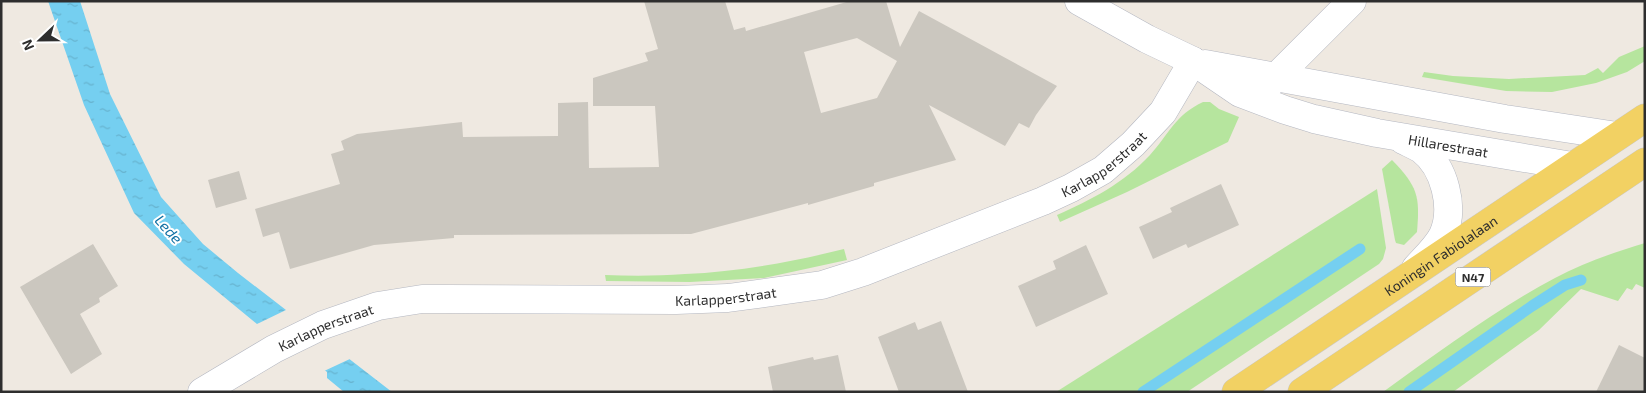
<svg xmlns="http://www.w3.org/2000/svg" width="1646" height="393" viewBox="0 0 1646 393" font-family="'Exo 2',sans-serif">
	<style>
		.grass { fill: #b6e59e }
		.water { fill: url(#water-ripples) }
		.pier { fill: #efe9e1 }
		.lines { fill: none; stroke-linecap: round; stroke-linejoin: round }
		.stream { stroke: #75cff0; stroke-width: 11 }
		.building { fill: #cbc7bf; fill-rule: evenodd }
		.minor-casing { stroke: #b4b7c1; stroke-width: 29 }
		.major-casing { stroke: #c9c9c9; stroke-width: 29 }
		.minor { stroke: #fff; stroke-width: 28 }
		.major { stroke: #f2d163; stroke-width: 28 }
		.labels { text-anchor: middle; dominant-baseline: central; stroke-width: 4; stroke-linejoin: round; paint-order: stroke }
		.shield { fill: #fff; stroke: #6d6d6d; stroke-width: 1 }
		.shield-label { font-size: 12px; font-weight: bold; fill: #2e2e2e }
		.street-label { font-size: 14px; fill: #2e2e2e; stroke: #fff }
		.water-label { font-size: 15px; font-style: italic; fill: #0d6fa3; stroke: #fff }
	</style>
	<defs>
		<pattern id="water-ripples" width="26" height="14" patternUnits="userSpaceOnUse" patternTransform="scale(1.25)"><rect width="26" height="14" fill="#75cff0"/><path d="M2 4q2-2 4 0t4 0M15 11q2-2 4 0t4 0" fill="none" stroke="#66b2ce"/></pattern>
	</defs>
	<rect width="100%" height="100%" fill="#efe9e1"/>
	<!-- grass -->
	<g class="grass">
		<polygon points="1645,46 1645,61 1627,72 1596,83 1552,92 1506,91 1422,77 1424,72 1453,76 1509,79 1585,75 1598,68 1603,73 1619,57"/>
		<path d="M1203 102H1210L1219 109 1239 117 1228 142 1127 192 1060 222 1057 215C1091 200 1124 183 1150 155 1169 134 1175 115 1203 102Z"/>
		<path d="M1392 160C1418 187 1420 196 1417 232L1404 245 1396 243 1395 240 1382 169Z"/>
		<polygon points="1377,189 1386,248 1383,259 1379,264 1187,392 1056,392"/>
		<path d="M1645 243V288L1636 284 1632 290 1627 288 1618 301 1581 289 1539 330 1453 392H1383C1439 352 1495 310 1555 278 1583 263 1615 252 1645 243Z"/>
		<path d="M844 249 847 260 764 278 690 282 606 281 605 275C632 276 658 276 685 274 738 272 792 262 844 249Z"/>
	</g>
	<!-- water -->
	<polygon class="water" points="48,1 80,1 110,94 161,197 203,244 238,273 392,392 344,392 327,378 327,372 263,323 257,324 184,264 134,213 84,105"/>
	<!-- pier -->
	<polygon class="pier" points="288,309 352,358 322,372 263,326 255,325"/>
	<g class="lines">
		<!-- stream -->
		<g class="stream">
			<polyline points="1143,392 1360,249"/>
			<polyline points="1409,392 1532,306 1565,285 1581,280"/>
		</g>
	</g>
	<!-- building -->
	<g class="building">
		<path d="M644 1H725L734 30 745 27 746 31 850 1H886L900 47 919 11 1057 86 1036 115 1029 128 1019 123 1005 146 929 105 956 160 874 183V186L808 205V203L691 234 454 235V238L374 245 290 269 279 232 263 237 255 209 340 184 331 154 344 150 341 141 357 134 462 122 463 137 558 136V103L588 102 589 168 659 167 655 106H593V78L648 61 645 53 658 49ZM857 38 897 61 877 98 821 113 804 52Z"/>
		<polygon points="239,171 247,199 216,208 208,180"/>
		<polygon points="1221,184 1239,225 1188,248 1186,244 1153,259 1139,227 1172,212 1170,208"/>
		<polygon points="93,244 118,286 99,298 100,302 80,314 102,354 71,374 20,287"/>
		<polygon points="1086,245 1108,294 1036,327 1018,286 1056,269 1053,261"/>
		<polygon points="941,321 968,392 899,392 878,337 915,322 918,330"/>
		<polygon points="1619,345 1645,358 1645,392 1596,392"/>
		<polygon points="838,355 846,392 773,392 768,367 813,357 814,360"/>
	</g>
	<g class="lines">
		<defs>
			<g id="minor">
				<path id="s1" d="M1079 1 1147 39 1193 61 1240 93 1285 110 1314 119 1377 133 1572 166"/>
				<polyline points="1205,64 1505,119 1617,136"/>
				<polyline points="1266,87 1352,1"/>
				<path d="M1403 140C1409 143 1416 146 1421 149 1445 167 1455 208 1443 235 1437 247 1425 258 1416 268"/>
				<path id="s2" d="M202 392 274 349 323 325 378 306 422 299H445L676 300 728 298 822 285 863 272 1043 201 1071 188 1103 170 1133 144 1163 112 1193 61"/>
			</g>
			<g id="major">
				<path id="s3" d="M1236 392 1645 118"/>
				<polyline points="1302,392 1645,162"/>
			</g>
		</defs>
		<!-- minor casing -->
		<use href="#minor" class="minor-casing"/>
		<!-- major casing -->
		<use href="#major" class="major-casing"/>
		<!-- minor -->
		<use href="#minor" class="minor"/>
		<!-- major -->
		<use href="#major" class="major"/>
	</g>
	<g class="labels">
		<!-- shield labels -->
		<rect class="shield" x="1455.5" y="267.5" width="35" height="19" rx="4"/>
		<g class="shield-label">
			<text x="1473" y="277">N47</text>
		</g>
		<!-- street labels -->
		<g class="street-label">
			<text stroke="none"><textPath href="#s1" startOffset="401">Hillarestraat</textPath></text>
			<text stroke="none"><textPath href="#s2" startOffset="950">Karlapperstraat</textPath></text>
			<text stroke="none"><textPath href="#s3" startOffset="246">Koningin Fabiolalaan</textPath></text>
			<text stroke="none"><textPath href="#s2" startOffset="545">Karlapperstraat</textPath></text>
			<text stroke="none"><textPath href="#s2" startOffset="140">Karlapperstraat</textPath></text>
		</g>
		<!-- water labels -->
		<g class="water-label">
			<text transform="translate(169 229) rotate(48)">Lede</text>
		</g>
	</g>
	<!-- border -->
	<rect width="1646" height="393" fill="none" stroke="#2e2e2e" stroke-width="5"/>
	<!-- north arrow -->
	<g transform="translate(40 40) rotate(248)" stroke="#ffffff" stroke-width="4" paint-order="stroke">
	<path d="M0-4L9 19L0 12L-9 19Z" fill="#2e2e2e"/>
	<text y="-8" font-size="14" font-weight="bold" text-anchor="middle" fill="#2e2e2e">N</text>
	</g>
</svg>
